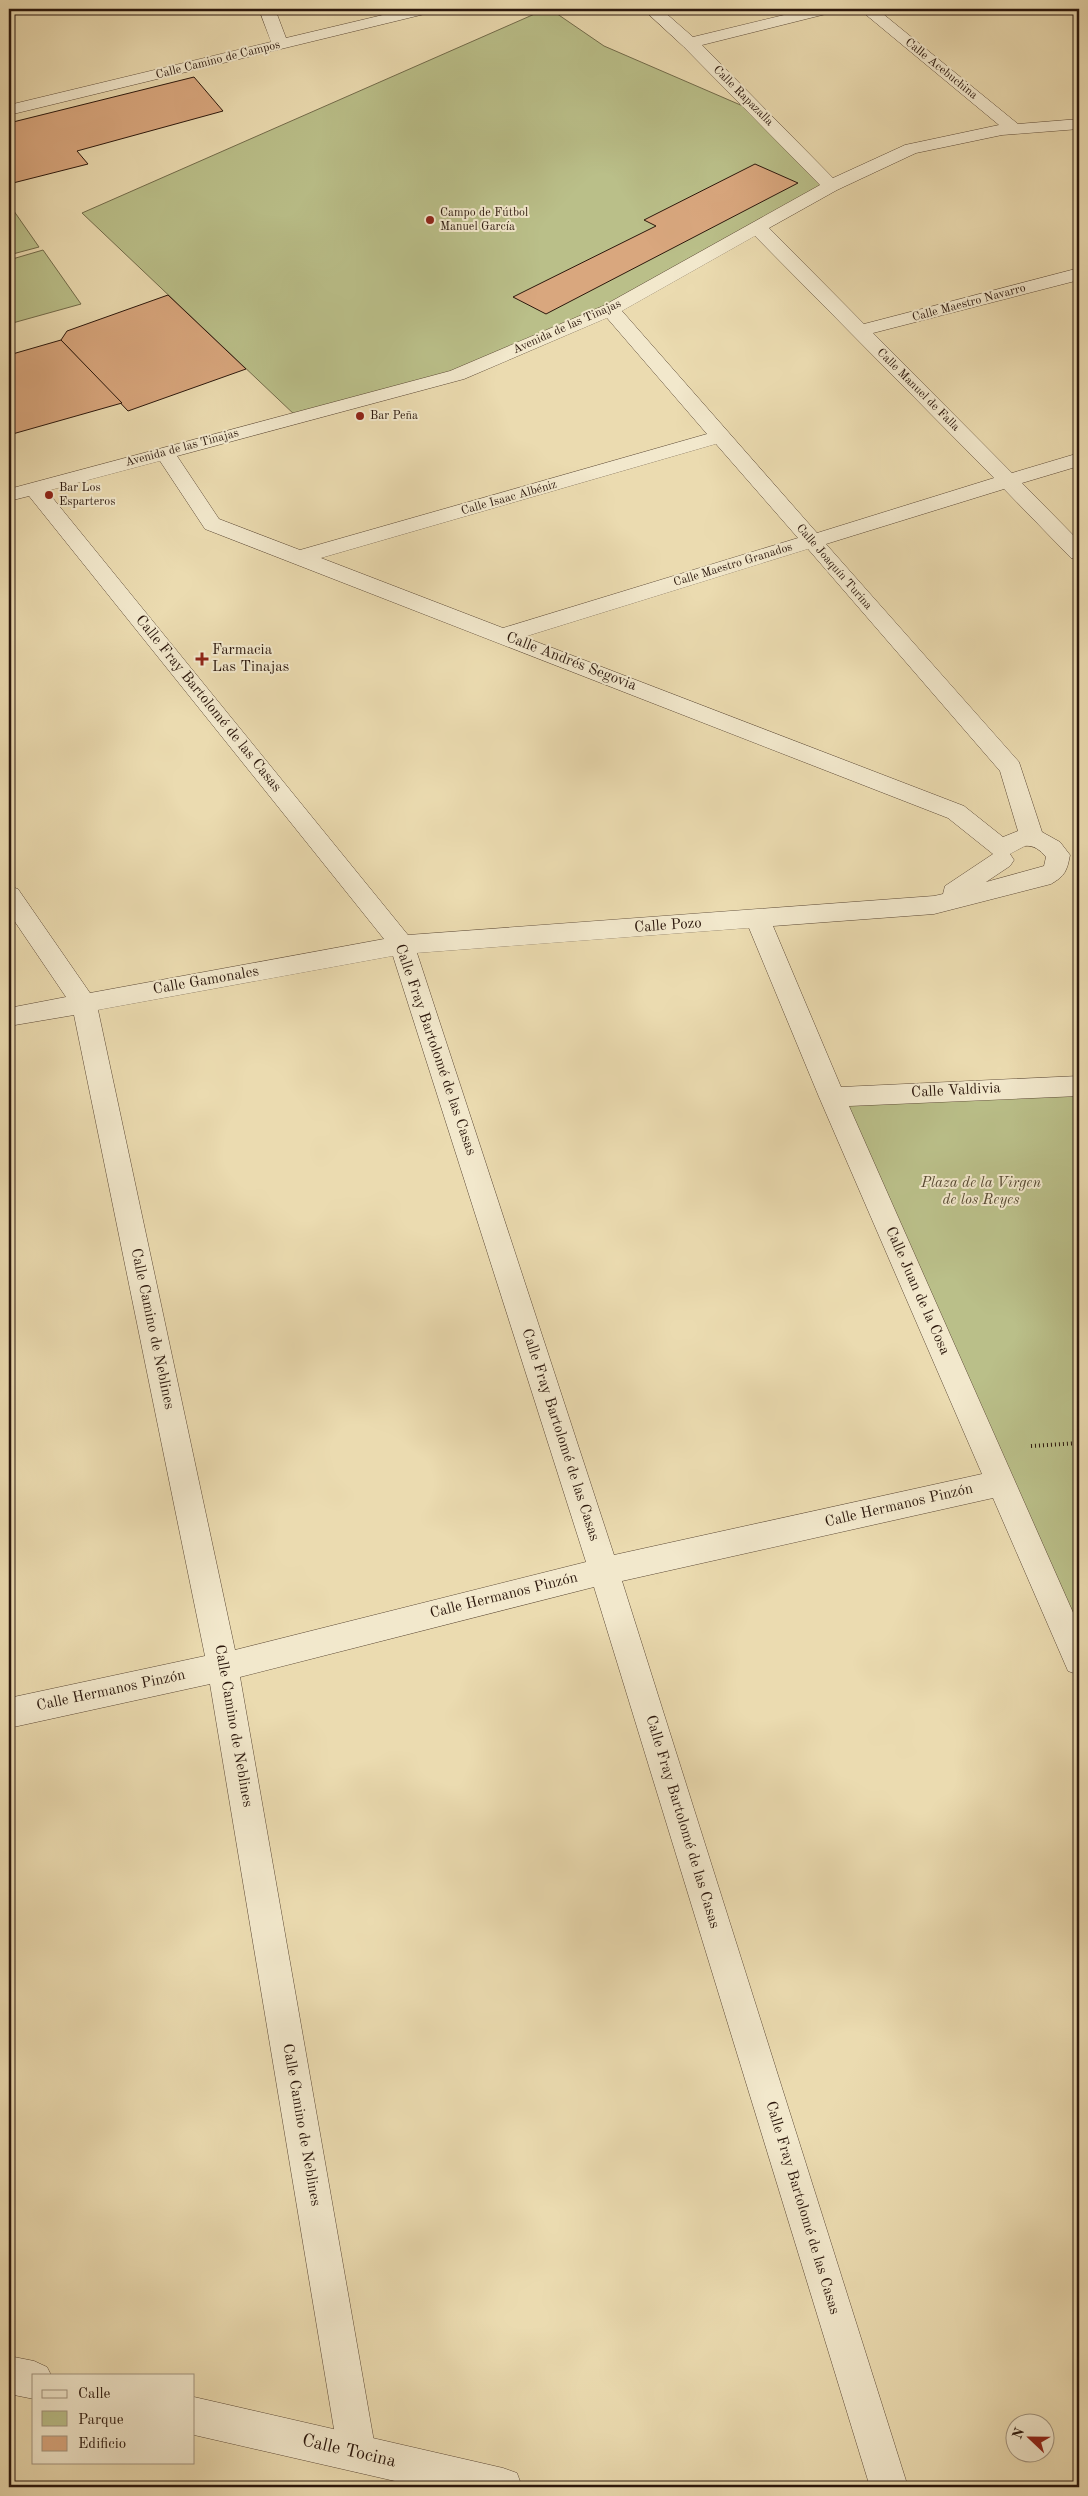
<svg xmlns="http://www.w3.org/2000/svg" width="1088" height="2496" viewBox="0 0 1088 2496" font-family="'Old Standard TT',serif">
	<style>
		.green { fill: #babf89; stroke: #726b4a }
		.building { fill: #d9a77e; stroke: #2b170c }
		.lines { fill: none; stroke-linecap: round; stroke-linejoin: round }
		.minor-casing { stroke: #5b4835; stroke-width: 1 }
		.tertiary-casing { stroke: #5b4835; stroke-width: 1 }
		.path { stroke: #2b170c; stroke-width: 4; stroke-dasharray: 1 3; stroke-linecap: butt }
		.minor { fill: #f2e8cc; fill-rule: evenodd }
		.tertiary { fill: #f2e8cc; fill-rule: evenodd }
		.poi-dot { fill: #8f2418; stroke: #f2e8cc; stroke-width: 2 }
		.labels { text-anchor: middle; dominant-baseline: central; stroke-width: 4; stroke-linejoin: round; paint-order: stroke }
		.far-street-label { font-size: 12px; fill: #2b170c; stroke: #f2e8cc }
		.far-poi-label { font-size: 12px; fill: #2b170c; stroke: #f2e8cc; text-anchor: start }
		.poi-label { font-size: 15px; fill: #2b170c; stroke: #f2e8cc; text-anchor: start }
		.street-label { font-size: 15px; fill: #2b170c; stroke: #f2e8cc }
		.park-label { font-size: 15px; font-style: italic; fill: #564932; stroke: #f2e8cc }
		.near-street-label { font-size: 18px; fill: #2b170c; stroke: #f2e8cc }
	</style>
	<rect width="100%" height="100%" fill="#ebdbb0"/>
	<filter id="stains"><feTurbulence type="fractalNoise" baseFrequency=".004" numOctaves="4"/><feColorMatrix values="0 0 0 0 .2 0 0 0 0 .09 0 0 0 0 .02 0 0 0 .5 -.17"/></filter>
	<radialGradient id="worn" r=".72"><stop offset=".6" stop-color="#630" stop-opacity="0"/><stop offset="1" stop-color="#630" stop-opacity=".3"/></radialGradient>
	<!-- green -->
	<g class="green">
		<polygon points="546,9 550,9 604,46 759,113 831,186 610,310 457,375 297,417 82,213"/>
		<polygon points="9,204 39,247 9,255"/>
		<polygon points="43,250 81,304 9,324 9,260"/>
		<polygon points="1079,1086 1079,1661 832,1097"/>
	</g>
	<!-- building -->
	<g class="building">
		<polygon points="194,77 223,111 77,151 88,164 9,184 9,123"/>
		<polygon points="755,164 798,183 546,314 513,297 656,226 644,220"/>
		<polygon points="168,295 246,369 128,411 61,340 67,331"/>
		<polygon points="61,340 122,403 9,435 9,355"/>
	</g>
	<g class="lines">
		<defs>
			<g id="minor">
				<polygon points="259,9 275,9 286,38 408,9 435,9 433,12 9,115 9,105 271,42"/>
				<path d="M643 9H661L693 37 809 9H836L834 12 702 45 833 178 905 145 999 125 859 9H877L1018 124 1079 119V129L1002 135 916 153 837 190 769 228 864 324 1079 268V280L873 333 1012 473 1079 453V466L1022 483 1079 541V560L1071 558 1004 489 826 544 1019 762 1042 832 1060 842 1070 855C1067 871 1065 876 1051 884L934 914 773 926 841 1087 1079 1076V1096L849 1106 1079 1626V1675L1068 1671 993 1498 622 1581 908 2487H870L594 1587 240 1677 376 2453 371 2467 357 2472 343 2467 338 2453 210 1684 9 1728V1698L205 1656 74 1015 9 1026V1008L66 997 9 913V886L18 889 90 993 384 939 29 496 9 501V489L450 371 603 306 820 185 684 47ZM755 236 994 478 817 533 622 311ZM607 318 707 434 300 550 219 519 177 456 464 379ZM716 444 798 538 503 628 321 558ZM160 461 205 529 948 818 993 854 945 886 943 894 934 896 408 935 47 491ZM808 549 1000 771 1018 831 1003 837 964 806 524 637ZM1025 846C1034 845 1040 850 1046 857L1044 866 986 882 1010 866 1014 860 1010 854ZM749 928 819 1097 982 1474 614 1555 417 953ZM393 956 586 1562 235 1650 98 1010Z"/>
			</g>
			<g id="tertiary">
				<polygon points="9,2356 34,2361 47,2367 51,2375 34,2375 34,2399 9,2394"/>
				<polygon points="194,2397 503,2468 517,2473 522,2487 421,2487 194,2435"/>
			</g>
		</defs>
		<!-- minor casing -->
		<use href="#minor" class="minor-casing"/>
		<!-- tertiary casing -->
		<use href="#tertiary" class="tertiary-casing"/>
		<!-- path -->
		<polyline class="path" points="1031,1446 1079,1443"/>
		<!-- minor -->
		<use href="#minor" class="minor"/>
		<!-- tertiary -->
		<use href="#tertiary" class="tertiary"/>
	</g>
	<!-- markers -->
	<g class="poi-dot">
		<circle cx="430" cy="220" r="5"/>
		<circle cx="360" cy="416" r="5"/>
		<circle cx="49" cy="495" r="5"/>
		<path d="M199.5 651.5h5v5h5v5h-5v5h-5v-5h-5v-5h5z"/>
	</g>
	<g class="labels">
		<!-- far-street labels -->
		<g class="far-street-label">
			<text transform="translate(218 60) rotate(-14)">Calle Camino de Campos</text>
			<text transform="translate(941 69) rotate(39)">Calle Acebuchina</text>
			<text transform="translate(743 96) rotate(45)">Calle Rapazalla</text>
			<text transform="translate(969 303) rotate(-15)">Calle Maestro Navarro</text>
			<text transform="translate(567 327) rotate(-24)">Avenida de las Tinajas</text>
			<text transform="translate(918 390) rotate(45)">Calle Manuel de Falla</text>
			<text transform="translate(182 448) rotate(-15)">Avenida de las Tinajas</text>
			<text transform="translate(509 498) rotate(-16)">Calle Isaac Albéniz</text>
			<text transform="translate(733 565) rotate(-17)">Calle Maestro Granados</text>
			<text transform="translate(834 567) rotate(49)">Calle Joaquín Turina</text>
		</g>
		<!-- far-poi labels -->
		<g class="far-poi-label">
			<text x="440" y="213">Campo de Fútbol<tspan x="440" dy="14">Manuel García</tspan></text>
			<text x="370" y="416">Bar Peña</text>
			<text x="59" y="488">Bar Los<tspan x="59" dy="14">Esparteros</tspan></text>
		</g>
		<!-- poi labels -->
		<g class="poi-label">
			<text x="212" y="650">Farmacia<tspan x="212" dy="17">Las Tinajas</tspan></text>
		</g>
		<!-- street labels -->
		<g class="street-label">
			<text transform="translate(571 662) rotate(21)">Calle Andrés Segovia</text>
			<text transform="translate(208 704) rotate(51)">Calle Fray Bartolomé de las Casas</text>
			<text transform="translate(668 926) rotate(-4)">Calle Pozo</text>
			<text transform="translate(206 981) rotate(-10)">Calle Gamonales</text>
			<text transform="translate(435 1050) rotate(71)">Calle Fray Bartolomé de las Casas</text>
			<text transform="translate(956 1091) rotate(-3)">Calle Valdivia</text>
			<text transform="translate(917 1291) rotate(66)">Calle Juan de la Cosa</text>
			<text transform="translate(152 1329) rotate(78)">Calle Camino de Neblines</text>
			<text transform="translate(560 1435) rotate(72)">Calle Fray Bartolomé de las Casas</text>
			<text transform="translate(899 1506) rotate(-13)">Calle Hermanos Pinzón</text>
			<text transform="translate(504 1596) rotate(-14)">Calle Hermanos Pinzón</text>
			<text transform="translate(111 1691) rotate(-12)">Calle Hermanos Pinzón</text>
			<text transform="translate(233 1726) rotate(80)">Calle Camino de Neblines</text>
			<text transform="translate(682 1822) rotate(73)">Calle Fray Bartolomé de las Casas</text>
			<text transform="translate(301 2125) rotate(80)">Calle Camino de Neblines</text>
			<text transform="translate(802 2208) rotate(73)">Calle Fray Bartolomé de las Casas</text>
		</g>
		<!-- park labels -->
		<g class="park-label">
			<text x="981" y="1183">Plaza de la Virgen<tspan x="981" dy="17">de los Reyes</tspan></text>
		</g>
		<!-- near-street labels -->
		<g class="near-street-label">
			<text transform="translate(349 2451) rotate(13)">Calle Tocina</text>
		</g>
	</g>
	<!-- margin -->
	<rect width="1088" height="2496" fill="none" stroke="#ebdbb0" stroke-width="30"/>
	<rect x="10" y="10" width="1068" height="2476" fill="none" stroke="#2b170c" stroke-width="2.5"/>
	<rect x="15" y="15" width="1058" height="2466" fill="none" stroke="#2b170c"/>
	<!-- legend -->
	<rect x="32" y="2374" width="162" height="90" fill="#f2e8cc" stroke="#a2947f"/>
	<rect x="42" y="2390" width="25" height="8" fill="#f2e8cc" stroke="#a2947f"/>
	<text x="78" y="2398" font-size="15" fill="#2b170c">Calle</text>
	<rect x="42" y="2411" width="25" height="15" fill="#babf89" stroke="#a2947f"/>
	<text x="78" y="2424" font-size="15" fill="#2b170c">Parque</text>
	<rect x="42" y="2436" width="25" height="15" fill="#d9a77e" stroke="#a2947f"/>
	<text x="78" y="2448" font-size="15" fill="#2b170c">Edificio</text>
	<!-- north arrow -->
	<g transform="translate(1030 2438) rotate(292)"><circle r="24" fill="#f2e8cc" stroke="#a2947f"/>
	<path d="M0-4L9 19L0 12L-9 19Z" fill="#8f2418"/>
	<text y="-8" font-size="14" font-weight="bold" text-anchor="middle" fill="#2b170c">N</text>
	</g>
	<rect width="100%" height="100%" filter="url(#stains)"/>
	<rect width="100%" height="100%" fill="url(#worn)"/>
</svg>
